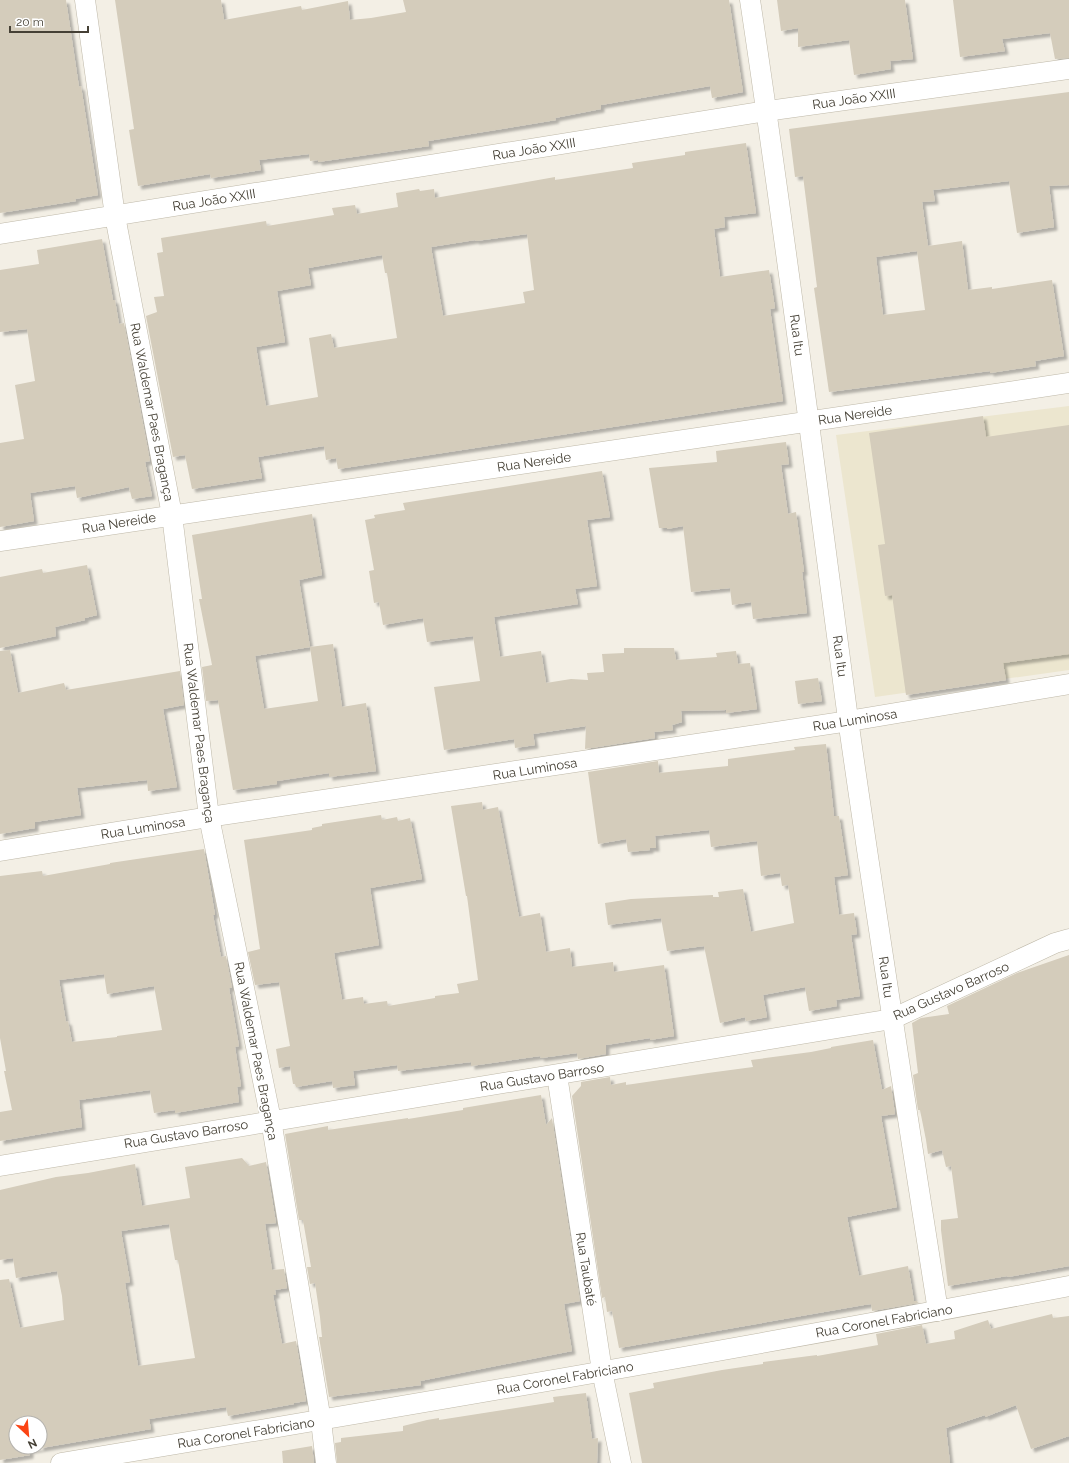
<svg xmlns="http://www.w3.org/2000/svg" width="1069" height="1463" viewBox="0 0 1069 1463" font-family="Raleway,sans-serif">
	<style>
		.education { fill: #ece6cf }
		.building { fill: #d4ccbb; fill-rule: evenodd; filter: url(#shadow) }
		.lines { fill: none; stroke-linecap: round; stroke-linejoin: round }
		.street-casing { stroke: #beb8a8; stroke-width: 21 }
		.street { stroke: #fff; stroke-width: 20 }
		.labels { text-anchor: middle; dominant-baseline: central; stroke-width: 3.5; stroke-linejoin: round; paint-order: stroke }
		.street-label { font-size: 13px; fill: #454035; stroke: #fff }
	</style>
	<defs>
		<filter id="shadow"><feDropShadow dx="3.5" dy="3.5" stdDeviation="1" flood-color="#0004"/></filter>
	</defs>
	<rect width="100%" height="100%" fill="#f3efe5"/>
	<!-- education -->
	<polygon class="education" points="1069,406 1069,670 875,697 836,435"/>
	<!-- building -->
	<g class="building">
		<polygon points="0,0 66,0 79,87 81,86 98,195 75,199 76,201 0,213"/>
		<polygon points="115,0 221,0 224,20 301,6 302,10 348,1 350,20 371,18 406,12 403,0 729,0 743,92 712,98 710,86 601,105 601,109 555,118 556,120 428,141 429,146 318,162 318,160 310,161 309,154 259,160 261,170 211,178 210,174 138,186 129,130 134,129"/>
		<polygon points="777,0 905,0 913,59 890,61 891,69 854,75 849,40 798,47 798,28 781,31"/>
		<polygon points="953,0 1069,0 1069,58 1055,59 1050,33 1002,39 1005,51 960,57"/>
		<path d="M1069 92V185L1049 186 1054 227 1017 233 1009 181 933 190 935 201 922 202 928 246 962 241 968 290 992 287V289L1052 280 1064 356 1035 361 1036 366 990 373V371L829 392 814 288 817 287 803 176 795 177 789 129ZM917 251 925 310 883 315 876 257Z"/>
		<path d="M746 143 756 213 724 217 725 227 714 229 720 277 769 270 775 308 770 309 783 401 338 469 336 458 326 460 324 446 258 457 262 478 192 489 185 455 173 457 146 316 157 312 154 297 164 296 157 253 163 252 161 238 266 221 267 226 334 215 332 208 355 205 357 214 398 207 396 193 419 189 420 191 434 189 435 198 555 177V180L633 168 632 163 685 155V152ZM527 234 534 290 523 292 525 303 443 316 431 247 475 240 476 241ZM382 255 385 273H387L397 338 334 348 331 334 309 338 318 397 266 406 256 347 285 342 277 291 311 285 308 268Z"/>
		<polygon points="102,239 113,300 115,300 119,324 124,323 150,461 145,462 152,496 132,499 129,487 77,498 75,486 30,493 34,521 0,527 0,443 24,439 15,385 35,381 27,329 0,332 0,270 39,264 37,250"/>
		<polygon points="983,416 986,437 1069,425 1069,654 1003,663 1006,680 906,695 892,595 885,596 878,545 885,544 869,433"/>
		<polygon points="786,442 789,464 781,465 788,514 796,512 804,572 802,572 807,613 753,619 751,602 732,605 730,588 691,592 683,526 667,529 667,528 659,528 649,468 717,462 716,451"/>
		<polygon points="602,471 610,517 587,520 597,586 575,589 578,604 494,617 500,657 541,651 546,683 571,679 588,680 587,673 604,672 602,654 624,653 624,648 674,648 676,660 717,657 716,653 736,651 738,664 750,663 757,709 726,713 726,710 681,711 682,722 672,725 673,730 654,732 655,738 585,749 586,726 533,734 535,745 515,748 514,739 444,750 434,687 480,681 473,636 427,642 423,618 383,625 379,602 374,603 369,571 374,570 365,520 375,518 374,515 405,510 403,503"/>
		<path d="M312 514 322 575 299 580 310 647 333 644 342 707 366 703 376 771 329 777V773L277 781V784L233 790 218 700 206 701 202 667 212 665 199 599H202L192 535ZM310 647 318 701 264 709 255 656Z"/>
		<polygon points="87,565 97,615 85,618 85,620 55,627 56,636 0,648 0,577 42,569 43,573"/>
		<polygon points="10,650 18,693 64,683 66,690 180,671 184,705 163,709 177,787 148,791 147,780 77,788 81,815 35,822 35,828 0,834 0,651"/>
		<polygon points="818,678 822,701 798,704 795,681"/>
		<polygon points="826,744 834,816 839,816 848,875 834,877 839,915 854,913 857,934 851,935 860,996 836,1000 837,1006 809,1011 805,987 763,995 767,1017 746,1021 745,1017 720,1023 704,946 667,951 661,918 608,925 605,903 631,899 713,895 713,897 719,897 718,892 743,889 751,932 794,923 788,885 782,886 780,873 761,876 757,841 711,847 709,830 655,836 656,848 650,848 650,850 628,852 626,839 598,844 588,772 658,761 659,773 728,766 728,759 795,750 794,747"/>
		<polygon points="482,802 483,810 498,807 519,917 540,913 546,952 570,948 572,967 613,962 614,972 664,965 674,1036 650,1040 650,1038 606,1045 606,1054 578,1059 577,1053 541,1058 540,1056 471,1066 471,1062 398,1071 397,1065 353,1071 355,1085 333,1088 332,1081 296,1087 295,1084 293,1084 290,1066 279,1068 276,1049 290,1046 279,982 255,985 248,952 260,949 244,840 312,830 312,828 322,826 322,824 381,815 382,820 397,817 398,821 410,818 422,879 370,888 379,945 334,953 342,1000 363,997 364,1004 387,1001 388,1006 435,998 435,996 459,993 457,984 478,980 467,896 466,896 451,806"/>
		<path d="M204 849 215 915H213L221 957 226 956 232 988H229L239 1046 235 1047 241 1086 237 1087 239 1102 175 1113V1110L154 1113 150 1090 79 1100 82 1127 0 1141V1112L12 1110 4 1071H6L0 1038V876L42 871 43 876 110 864V863ZM104 974 107 994 154 986 162 1030 117 1036V1037L72 1042 68 1021 66 1022 59 980Z"/>
		<polygon points="1069,955 1069,1266 1008,1277 1007,1276 948,1286 941,1230 941,1220 958,1218 951,1166 946,1167 942,1150 928,1154 926,1140 920,1110 918,1110 913,1075 918,1073 912,1023 921,1018 949,1014 947,1006 1017,973"/>
		<polygon points="873,1040 882,1090 891,1086 895,1114 881,1116 897,1207 847,1217 859,1276 908,1266 914,1301 917,1301 918,1303 872,1311 871,1304 864,1305 619,1348 612,1311 607,1312 605,1297 602,1298 572,1096 581,1086 581,1082 610,1077 611,1085 626,1082 626,1085 708,1073 753,1067 751,1060 811,1052 831,1048 831,1047"/>
		<polygon points="541,1095 546,1125 552,1118 580,1301 564,1304 572,1351 420,1381 421,1385 329,1397 319,1337 322,1337 320,1317 315,1283 310,1284 307,1267 311,1267 303,1220 299,1220 285,1134 328,1126 328,1130 408,1118 408,1119 463,1110 463,1108"/>
		<path d="M242 1158 249 1166 266 1162 276 1223 265 1224 272 1270 284 1269 287 1288 275 1290 276 1295H273L282 1344 296 1341 306 1401 294 1403V1404L228 1416 226 1407 149 1419 151 1429 30 1450V1455L0 1460V1280L9 1279 20 1328 64 1320 62 1296 57 1271 16 1278 13 1258 0 1260V1190L56 1177 88 1173 135 1164 142 1206 190 1198 185 1167ZM169 1224 175 1260H178L195 1358 138 1366 125 1283 130 1282 121 1231ZM16 1423H40V1447H16Z"/>
		<polygon points="1052,1314 1053,1318 1069,1316 1069,1436 1031,1449 1016,1405 985,1417 985,1415 946,1428 950,1463 642,1463 629,1393 654,1388 653,1383 722,1370 763,1364 763,1362 817,1355 817,1356 878,1345 876,1334 922,1325 926,1344 955,1339 954,1331 988,1320 991,1329"/>
		<polygon points="586,1393 592,1439 598,1438 597,1463 337,1463 335,1443 341,1442 341,1438 403,1431 403,1426 427,1420 439,1418 439,1420 554,1402 553,1397"/>
		<polygon points="312,1446 314,1463 283,1463 282,1451"/>
	</g>
	<g class="lines">
		<defs>
			<g id="street">
				<polyline points="85,0 115,216 172,515 209,817 271,1120 321,1421 326,1463"/>
				<path d="M750 0C786 239 816 479 848 719 876 917 907 1114 938 1311"/>
				<polyline points="0,234 767,111 1069,69"/>
				<polyline points="0,541 1069,383"/>
				<polyline points="0,851 209,817 849,721 1069,684"/>
				<polyline points="557,1075 602,1371 621,1463"/>
				<polyline points="0,1166 892,1019 1055,943 1069,939"/>
				<path d="M61 1463C397 1408 734 1350 1069 1286"/>
			</g>
		</defs>
		<!-- street casing -->
		<use href="#street" class="street-casing"/>
		<!-- street -->
		<use href="#street" class="street"/>
	</g>
	<g class="labels">
		<!-- street labels -->
		<g class="street-label">
			<text transform="translate(854 99) rotate(-8)">Rua João XXIII</text>
			<text transform="translate(534 149) rotate(-9)">Rua João XXIII</text>
			<text transform="translate(214 200) rotate(-9)">Rua João XXIII</text>
			<text transform="translate(797 335) rotate(82)">Rua Itu</text>
			<text transform="translate(152 412) rotate(79)">Rua Waldemar Paes Bragança</text>
			<text transform="translate(855 415) rotate(-8)">Rua Nereide</text>
			<text transform="translate(534 462) rotate(-8)">Rua Nereide</text>
			<text transform="translate(119 523) rotate(-9)">Rua Nereide</text>
			<text transform="translate(840 656) rotate(82)">Rua Itu</text>
			<text transform="translate(855 720) rotate(-9)">Rua Luminosa</text>
			<text transform="translate(199 733) rotate(83)">Rua Waldemar Paes Bragança</text>
			<text transform="translate(535 769) rotate(-9)">Rua Luminosa</text>
			<text transform="translate(143 828) rotate(-9)">Rua Luminosa</text>
			<text transform="translate(886 977) rotate(82)">Rua Itu</text>
			<text transform="translate(951 991) rotate(-24)">Rua Gustavo Barroso</text>
			<text transform="translate(256 1051) rotate(79)">Rua Waldemar Paes Bragança</text>
			<text transform="translate(542 1077) rotate(-9)">Rua Gustavo Barroso</text>
			<text transform="translate(186 1134) rotate(-9)">Rua Gustavo Barroso</text>
			<text transform="translate(586 1269) rotate(81)">Rua Taubaté</text>
			<text transform="translate(884 1321) rotate(-10)">Rua Coronel Fabriciano</text>
			<text transform="translate(565 1378) rotate(-10)">Rua Coronel Fabriciano</text>
			<text transform="translate(246 1433) rotate(-9)">Rua Coronel Fabriciano</text>
		</g>
	</g>
	<!-- north arrow -->
	<g transform="translate(28 1435) rotate(154)"><circle r="19" fill="#ffffff" stroke="#b5b3ae"/>
	<path d="M0-3L7 15L0 10L-7 15Z" fill="#fb4414"/>
	<text y="-6" font-size="11" font-weight="bold" text-anchor="middle" fill="#454035">N</text>
	</g>
	<!-- scale -->
	<path d="M10 26v6h78v-6" fill="none" stroke="#454035" stroke-width="2"/>
	<text x="16" y="26" font-size="12" fill="#454035" stroke="#ffffff" stroke-width="3" paint-order="stroke">20 m</text>
</svg>
